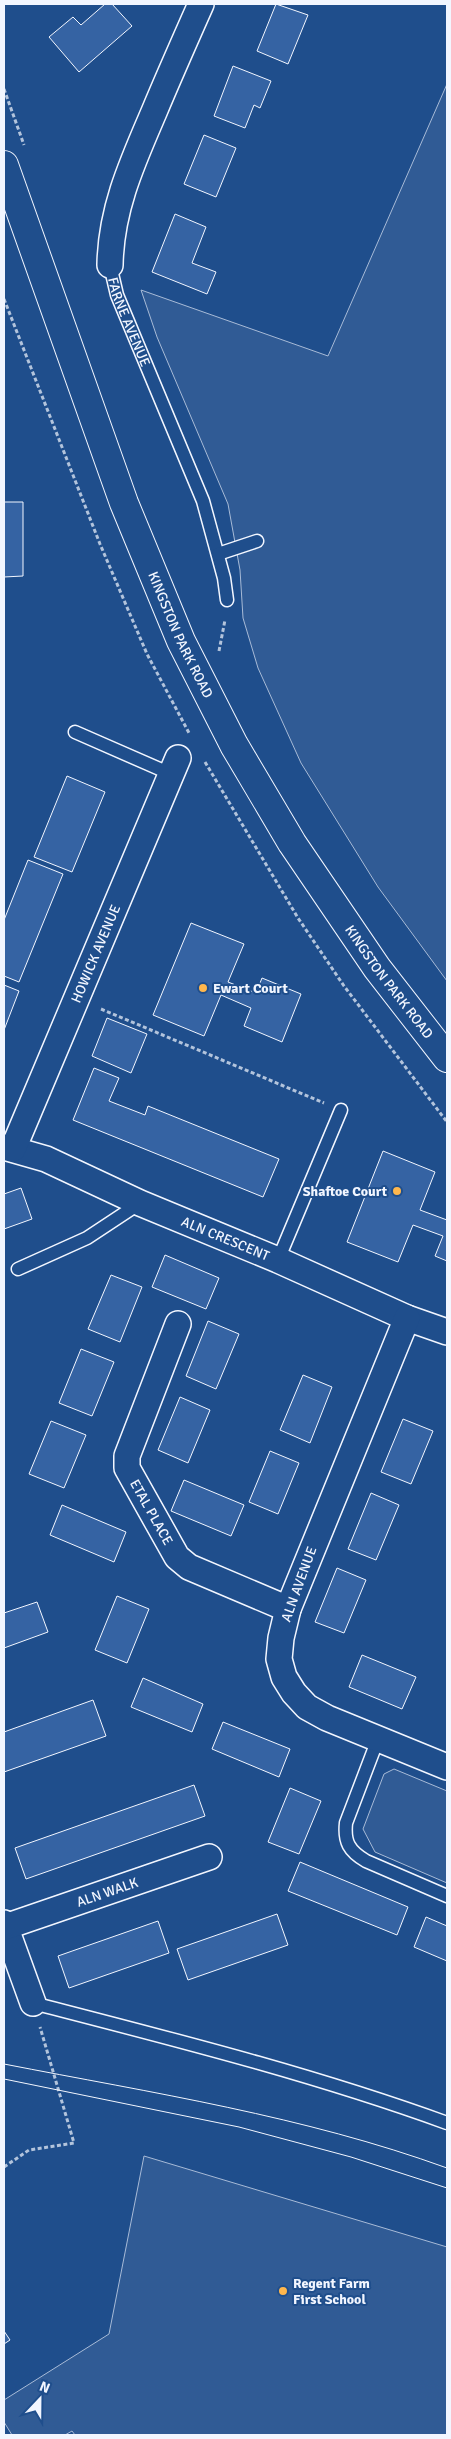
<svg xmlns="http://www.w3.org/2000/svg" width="451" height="2439" viewBox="0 0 451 2439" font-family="Signika,sans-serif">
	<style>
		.built { fill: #305b95; stroke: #a8bbd7 }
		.building { fill: #3563a3; stroke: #f2f6ff }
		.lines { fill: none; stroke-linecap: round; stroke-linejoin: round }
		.lane-casing { stroke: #f2f6ff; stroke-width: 15 }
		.street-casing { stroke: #f2f6ff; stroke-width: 28 }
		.secondary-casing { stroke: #f2f6ff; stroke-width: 30 }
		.path { stroke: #b3c4dc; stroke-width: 3; stroke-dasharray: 4 2.5; stroke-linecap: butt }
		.lane { stroke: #1f4e8c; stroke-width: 12 }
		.street { stroke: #1f4e8c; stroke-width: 25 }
		.secondary { stroke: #1f4e8c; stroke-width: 28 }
		.tram { stroke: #f2f6ff; stroke-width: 1 }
		.poi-dot { fill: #ffb74d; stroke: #1f4e8c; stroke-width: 2 }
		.labels { text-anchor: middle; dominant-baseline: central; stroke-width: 4; stroke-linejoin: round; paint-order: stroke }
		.street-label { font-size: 14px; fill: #f2f6ff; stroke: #1f4e8c }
		.poi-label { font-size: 14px; font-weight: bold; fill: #f2f6ff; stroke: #1f4e8c; text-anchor: start }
	</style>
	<rect width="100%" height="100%" fill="#1f4e8c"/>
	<!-- built -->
	<g class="built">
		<polygon points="447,84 447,981 378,887 301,763 258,668 243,618 240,570 228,504 157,337 141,290 328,356"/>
		<polygon points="394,1769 447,1791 447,1883 375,1852 363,1829 384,1774"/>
		<polygon points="144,2156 447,2247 447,2435 75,2435 72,2431 65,2435 12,2435 4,2422 4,2400 109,2334"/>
	</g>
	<!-- building -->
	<g class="building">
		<polygon points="105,4 112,4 132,26 79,72 49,37 73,17 81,25"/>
		<polygon points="276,4 308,15 288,64 257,51"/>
		<polygon points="233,66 271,81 260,108 254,105 245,128 214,116"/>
		<polygon points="204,135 236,148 216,197 184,184"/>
		<polygon points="175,214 206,227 192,263 216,272 207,294 152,272"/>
		<polygon points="4,502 23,502 23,576 4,577"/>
		<polygon points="67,776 105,792 72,872 34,857"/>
		<polygon points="28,860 63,874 19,982 4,976 4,920"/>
		<polygon points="191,923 244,944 228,982 256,993 262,978 301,994 282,1042 244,1026 251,1008 221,995 204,1036 153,1015"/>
		<polygon points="4,985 19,991 4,1030"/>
		<polygon points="107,1018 147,1034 131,1073 92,1056"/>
		<polygon points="94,1068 119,1078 109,1101 145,1115 148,1106 279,1159 263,1197 73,1120"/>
		<polygon points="383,1151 435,1172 420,1210 447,1220 447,1261 435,1256 443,1236 413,1225 398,1262 347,1242"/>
		<polygon points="21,1188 32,1219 4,1229 4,1194"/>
		<polygon points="165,1255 219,1278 206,1309 152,1287"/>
		<polygon points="111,1275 142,1287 120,1342 88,1329"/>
		<polygon points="208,1321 239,1334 216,1389 186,1376"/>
		<polygon points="81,1349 114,1362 92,1416 59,1403"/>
		<polygon points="303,1375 332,1387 310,1443 280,1430"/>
		<polygon points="180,1397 210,1410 188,1463 158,1450"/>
		<polygon points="403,1419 433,1431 411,1484 381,1472"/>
		<polygon points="51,1421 86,1435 64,1488 29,1474"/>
		<polygon points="270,1451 299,1463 278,1514 249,1502"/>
		<polygon points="184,1480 244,1505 231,1536 171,1511"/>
		<polygon points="371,1493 399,1505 376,1560 348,1549"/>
		<polygon points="62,1505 126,1532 114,1562 50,1535"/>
		<polygon points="337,1568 366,1580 344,1633 315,1622"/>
		<polygon points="117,1596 149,1609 127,1663 95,1650"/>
		<polygon points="37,1602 48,1632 4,1648 4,1613"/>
		<polygon points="362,1655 416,1677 402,1709 349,1687"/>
		<polygon points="143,1678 203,1704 192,1732 131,1707"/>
		<polygon points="93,1700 106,1736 4,1772 4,1732"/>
		<polygon points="223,1722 290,1749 279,1777 212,1749"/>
		<polygon points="194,1785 205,1816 26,1879 15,1848"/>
		<polygon points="290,1788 321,1801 299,1854 268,1842"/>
		<polygon points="300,1862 408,1907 397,1935 288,1891"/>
		<polygon points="277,1914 288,1945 188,1980 177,1949"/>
		<polygon points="426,1917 447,1926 447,1961 414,1947"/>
		<polygon points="158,1921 169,1953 69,1988 58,1956"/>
		<polygon points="4,2331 10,2340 4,2344"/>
	</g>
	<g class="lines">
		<defs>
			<g id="lane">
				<path id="s1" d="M110 265 117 295 203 501 224 578 227 600"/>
				<polyline points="218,554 257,541"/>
				<polyline points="75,732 171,774"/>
				<polyline points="278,1260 341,1110"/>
				<polyline points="18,1269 87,1238 140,1203"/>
				<path d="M378 1739 346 1823C344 1842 349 1851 366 1861L447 1896"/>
				<path d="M33 2003C172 2039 312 2074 447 2123"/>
			</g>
			<g id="street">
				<path d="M110 265C111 209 132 163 154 112 169 76 185 40 201 4"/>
				<path id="s2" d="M4 1147 46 1159 140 1203 278 1260 407 1318 447 1332"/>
				<path id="s3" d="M13 1149 178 758"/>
				<polyline points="407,1318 288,1609 281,1638 279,1659 284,1677 294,1693 307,1707 327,1718 447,1767"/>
				<path id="s4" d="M178 1324 127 1456V1468L177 1557 189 1567 288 1609"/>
				<polyline points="4,1923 33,2003"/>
				<path id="s5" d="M5 1927 209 1857"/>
			</g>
			<g id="secondary">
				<path id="s6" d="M4 165 124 503 181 641 234 745 292 843 377 968 447 1058"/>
			</g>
		</defs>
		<!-- lane casing -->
		<use href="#lane" class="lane-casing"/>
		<!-- street casing -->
		<use href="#street" class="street-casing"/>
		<!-- secondary casing -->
		<use href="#secondary" class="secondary-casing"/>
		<!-- path -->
		<g class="path">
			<polyline points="4,89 24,145"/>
			<polyline points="4,299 100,544 147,654 189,733"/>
			<polyline points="219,651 225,620"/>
			<polyline points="205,762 298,918 344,986 447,1122"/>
			<polyline points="101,1009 324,1103"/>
			<polyline points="4,2167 29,2150 74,2143 40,2027"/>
		</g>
		<!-- lane -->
		<use href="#lane" class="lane"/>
		<!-- street -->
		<use href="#street" class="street"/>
		<!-- secondary -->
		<use href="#secondary" class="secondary"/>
		<!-- tram -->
		<g class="tram">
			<path d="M4 2064C153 2093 304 2116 447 2168"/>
			<polyline points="4,2079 239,2127 351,2157 447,2188"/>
		</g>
	</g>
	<!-- markers -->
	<g class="poi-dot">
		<circle cx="203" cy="988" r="5"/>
		<circle cx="397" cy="1191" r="5"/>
		<circle cx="283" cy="2291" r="5"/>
	</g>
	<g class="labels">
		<!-- street labels -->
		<g class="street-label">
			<text stroke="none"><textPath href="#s1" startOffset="60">FARNE AVENUE</textPath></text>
			<text stroke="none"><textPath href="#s6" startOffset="502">KINGSTON PARK ROAD</textPath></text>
			<text stroke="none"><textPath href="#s3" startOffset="212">HOWICK AVENUE</textPath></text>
			<text stroke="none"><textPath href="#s6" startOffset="908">KINGSTON PARK ROAD</textPath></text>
			<text stroke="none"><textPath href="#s2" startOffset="240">ALN CRESCENT</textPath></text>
			<text stroke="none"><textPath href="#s4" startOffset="204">ETAL PLACE</textPath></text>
			<text transform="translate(299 1584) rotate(-70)">ALN AVENUE</text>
			<text stroke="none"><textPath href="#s5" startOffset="108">ALN WALK</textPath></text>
		</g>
		<!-- poi labels -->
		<g class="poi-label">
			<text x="213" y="988">Ewart Court</text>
			<text x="387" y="1191" text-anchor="end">Shaftoe Court</text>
			<text x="293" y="2283">Regent Farm<tspan x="293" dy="16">First School</tspan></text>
		</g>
	</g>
	<!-- border -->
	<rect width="451" height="2439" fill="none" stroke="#f2f6ff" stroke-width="10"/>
	<!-- north arrow -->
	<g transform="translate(40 2399) rotate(22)" stroke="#1f4e8c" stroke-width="4" paint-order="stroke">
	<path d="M0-4L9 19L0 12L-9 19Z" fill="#f2f6ff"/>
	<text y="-8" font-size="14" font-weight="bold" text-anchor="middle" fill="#f2f6ff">N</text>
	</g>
</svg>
